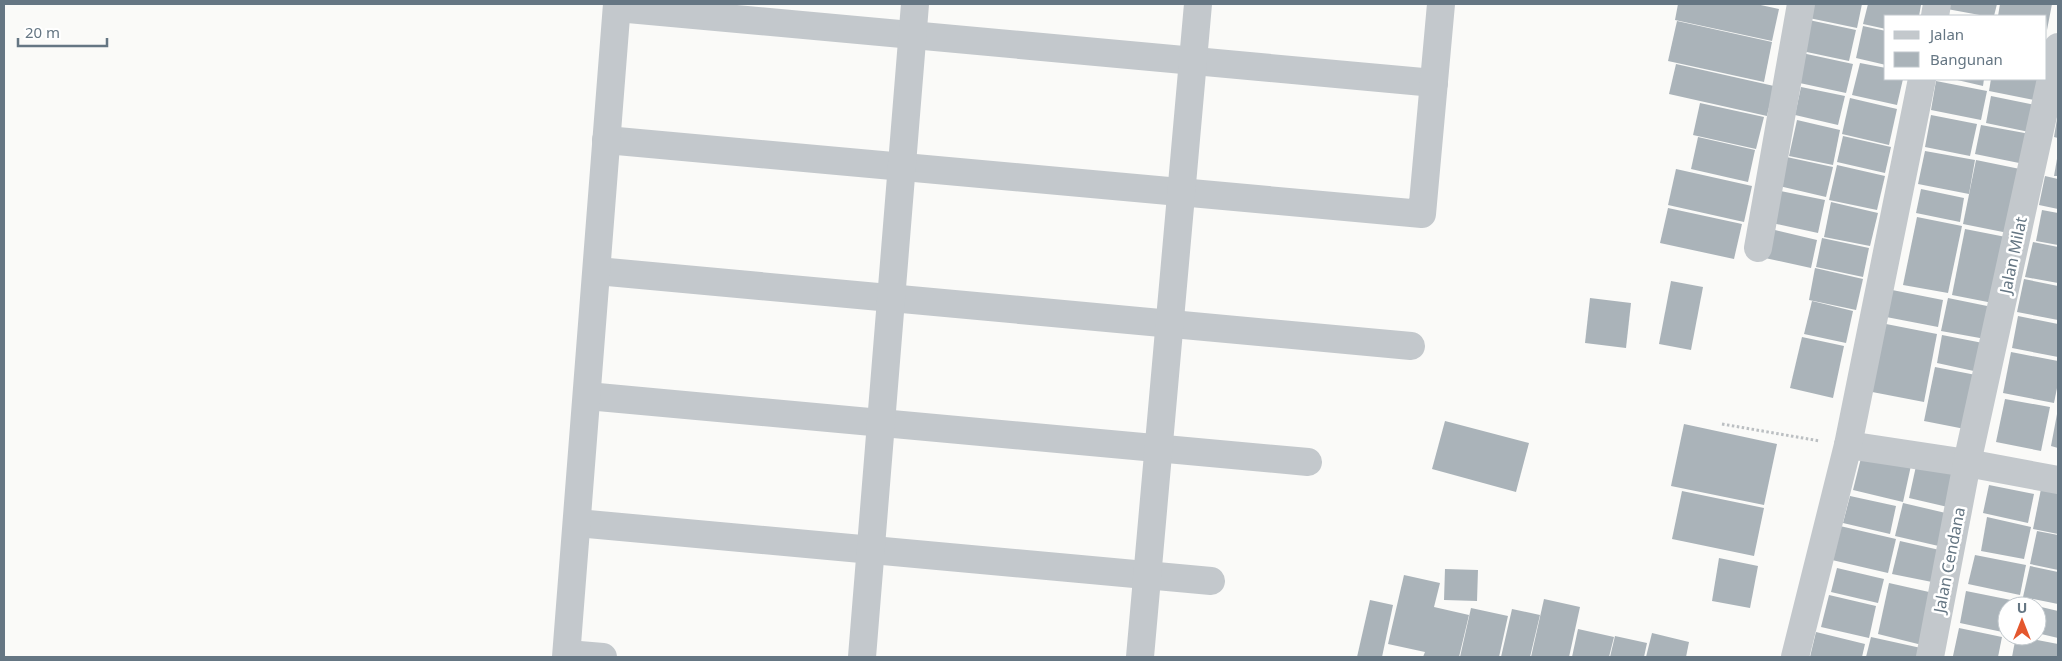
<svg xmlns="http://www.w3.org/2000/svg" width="2062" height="661" viewBox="0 0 2062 661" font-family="'Noto Sans',sans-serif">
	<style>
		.building { fill: #aab3b9 }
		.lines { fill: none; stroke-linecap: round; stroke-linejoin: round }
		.path { stroke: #bbbfc2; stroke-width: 3; stroke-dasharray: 2.5 2.5; stroke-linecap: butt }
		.minor { stroke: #c3c8cc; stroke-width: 28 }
		.labels { text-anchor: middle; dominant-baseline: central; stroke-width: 5; stroke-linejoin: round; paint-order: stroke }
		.street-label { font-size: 16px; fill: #657683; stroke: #fff }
	</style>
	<rect width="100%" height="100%" fill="#fafaf8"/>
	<!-- building -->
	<g class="building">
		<polygon points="1678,4 1756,4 1779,9 1772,41 1675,20"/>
		<polygon points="1812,4 1862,4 1857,28 1809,18"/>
		<polygon points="1868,4 1914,4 1921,5 1919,16 1886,16 1886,29 1863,24"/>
		<polygon points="1948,4 1997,4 1994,16 1985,16 1947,9"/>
		<polygon points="2000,4 2052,4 2047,30 2046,16 1998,16"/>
		<polygon points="1809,20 1856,30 1849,61 1802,51"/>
		<polygon points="1677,21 1772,42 1764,82 1668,61"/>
		<polygon points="1863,26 1886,31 1886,65 1856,58"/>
		<polygon points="1802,53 1853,64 1846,93 1795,82"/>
		<polygon points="1860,63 1886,68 1886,79 1903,79 1897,105 1852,95"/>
		<polygon points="1676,64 1774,86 1767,116 1669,94"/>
		<polygon points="1953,79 1984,79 1983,86"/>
		<polygon points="1991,79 2038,79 2034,100 1989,91"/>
		<polygon points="1936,81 1987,91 1981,120 1931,110"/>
		<polygon points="1801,87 1845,96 1838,125 1795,115"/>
		<polygon points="1991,96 2035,105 2029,132 1986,123"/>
		<polygon points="1850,98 1897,109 1889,145 1842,134"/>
		<polygon points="1700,103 1764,117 1756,149 1693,135"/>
		<polygon points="1931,115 1977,124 1970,156 1925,147"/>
		<polygon points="2057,119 2058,119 2058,138 2054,137"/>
		<polygon points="1797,120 1840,130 1833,165 1789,156"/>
		<polygon points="1981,125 2030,134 2024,164 1975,154"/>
		<polygon points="1843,136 1891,147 1885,173 1837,162"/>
		<polygon points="1698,137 1755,150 1748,182 1691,169"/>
		<polygon points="1925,151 1975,160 1969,194 1918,184"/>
		<polygon points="1782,156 1833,167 1826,197 1775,185"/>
		<polygon points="2057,159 2058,159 2058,176 2054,176"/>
		<polygon points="1976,160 2020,169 2008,233 1963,224"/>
		<polygon points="1837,165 1885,176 1877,210 1829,200"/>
		<polygon points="1676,169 1752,186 1744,222 1668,205"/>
		<polygon points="2045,176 2058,179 2058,209 2039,205"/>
		<polygon points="1921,189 1964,198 1960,222 1916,213"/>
		<polygon points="1775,190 1825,200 1818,233 1767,222"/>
		<polygon points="1831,202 1878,213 1870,246 1824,237"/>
		<polygon points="1668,208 1742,224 1734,259 1660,243"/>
		<polygon points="2042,210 2058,213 2058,245 2036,241"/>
		<polygon points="1917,217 1962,226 1948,293 1903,285"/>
		<polygon points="1771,229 1817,240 1811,268 1765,258"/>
		<polygon points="1965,229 2011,238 1998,304 1952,295"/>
		<polygon points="1822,238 1869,248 1863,277 1816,267"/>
		<polygon points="2033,242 2058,247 2058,283 2025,277"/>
		<polygon points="1815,268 1863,279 1856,310 1809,300"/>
		<polygon points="2024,279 2058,286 2058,320 2017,312"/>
		<polygon points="1671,281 1703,287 1691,350 1659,344"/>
		<polygon points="1887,289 1943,300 1938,327 1881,316"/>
		<polygon points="1590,298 1631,303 1626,348 1585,343"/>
		<polygon points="1948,298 1997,308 1991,340 1941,331"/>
		<polygon points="1812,301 1853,311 1846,343 1804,334"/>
		<polygon points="2018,316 2058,324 2058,357 2012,348"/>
		<polygon points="1881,323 1937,334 1924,402 1867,391"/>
		<polygon points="1942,335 1988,344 1983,373 1937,363"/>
		<polygon points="1802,337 1844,346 1833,398 1790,388"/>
		<polygon points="2011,352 2058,361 2058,383 2054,403 2003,393"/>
		<polygon points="1935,367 1981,376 1970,430 1924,421"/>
		<polygon points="2005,399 2050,407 2041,451 1996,442"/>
		<polygon points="2057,414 2058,414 2058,448 2051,446"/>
		<polygon points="1445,421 1529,443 1516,492 1432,469"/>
		<polygon points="1684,424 1777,444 1764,505 1671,486"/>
		<polygon points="1863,450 1912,461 1903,502 1853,490"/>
		<polygon points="1916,466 1959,475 1952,508 1909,498"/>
		<polygon points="1989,485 2034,494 2028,523 1983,513"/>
		<polygon points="2041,489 2058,493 2058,534 2033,529"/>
		<polygon points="1682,491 1764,508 1754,556 1672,539"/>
		<polygon points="1850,496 1896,506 1890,534 1843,523"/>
		<polygon points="1903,503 1950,514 1943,547 1895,536"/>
		<polygon points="1987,517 2031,527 2024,559 1981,551"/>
		<polygon points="1840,526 1896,539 1888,573 1832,560"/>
		<polygon points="2037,531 2058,535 2058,570 2030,564"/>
		<polygon points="1900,541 1944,551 1937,583 1892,574"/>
		<polygon points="1975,555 2026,565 2020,595 1968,584"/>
		<polygon points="1719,558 1758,566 1750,608 1712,601"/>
		<polygon points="2030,566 2058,572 2058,604 2023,597"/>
		<polygon points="1837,568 1884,579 1878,603 1831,592"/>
		<polygon points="1445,569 1478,570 1477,601 1444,600"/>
		<polygon points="1404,575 1440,583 1434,607 1469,615 1459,657 1423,657 1425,652 1388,644"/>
		<polygon points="1889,583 1938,594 1926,646 1878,634"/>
		<polygon points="1966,591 2021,602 2020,606 2007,606 2007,633 1960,623"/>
		<polygon points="1829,595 1876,606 1869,638 1821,627"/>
		<polygon points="1544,599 1580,607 1569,657 1531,657"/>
		<polygon points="1370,600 1393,605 1382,657 1357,657"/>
		<polygon points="2037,606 2058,611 2058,638 2037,633"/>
		<polygon points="1471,608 1508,616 1499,657 1460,657"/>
		<polygon points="1512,609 1540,615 1530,657 1501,657"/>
		<polygon points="1959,628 2002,637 1998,657 1953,656"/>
		<polygon points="1578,629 1614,637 1609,657 1572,657"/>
		<polygon points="1816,632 1865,644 1862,657 1810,657"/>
		<polygon points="1652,633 1689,642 1686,657 1646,657"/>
		<polygon points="1615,636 1647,643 1644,657 1610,657"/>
		<polygon points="2016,636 2058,644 2058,657 2012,657"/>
		<polygon points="1871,637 1921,648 1919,657 1866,657"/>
	</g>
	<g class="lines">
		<!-- path -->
		<polyline class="path" points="1722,424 1820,441"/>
		<!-- minor -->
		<g class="minor">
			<polyline points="617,8 1434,83"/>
			<polyline points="1935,16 1937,4"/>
			<polyline points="606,140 1422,214 1441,4"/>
			<polyline points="1758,248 1801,4"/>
			<polyline points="597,271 1411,346"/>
			<polyline points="587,396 1308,462"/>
			<polyline points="1848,445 1967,463 2058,480"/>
			<polyline points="577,523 1211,581"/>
			<polyline points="567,654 603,657"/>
			<polyline points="566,657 617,4"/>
			<polyline points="862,657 915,4"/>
			<polyline points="1140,657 1198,4"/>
			<polyline points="1795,657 1848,445 1922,79"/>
			<polyline points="1930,657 1967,463 2058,47"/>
		</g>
	</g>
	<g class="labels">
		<!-- street labels -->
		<g class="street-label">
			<text transform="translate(2013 255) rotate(-78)">Jalan Milat</text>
			<text transform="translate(1949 560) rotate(-79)">Jalan Cendana</text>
		</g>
	</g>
	<!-- border -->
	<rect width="2062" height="661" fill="none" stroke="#657683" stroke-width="10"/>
	<!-- legend -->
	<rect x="1884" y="15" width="162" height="65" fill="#ffffff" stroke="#c1c8cd"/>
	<rect x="1894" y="31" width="25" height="8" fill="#c3c8cc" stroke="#c1c8cd"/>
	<text x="1930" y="40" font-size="15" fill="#657683">Jalan</text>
	<rect x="1894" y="52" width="25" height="15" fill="#aab3b9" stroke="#c1c8cd"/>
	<text x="1930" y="65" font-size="15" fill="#657683">Bangunan</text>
	<!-- north arrow -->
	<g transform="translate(2022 621)"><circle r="24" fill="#ffffff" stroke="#c1c8cd"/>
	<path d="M0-4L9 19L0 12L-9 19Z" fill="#e4572e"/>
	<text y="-8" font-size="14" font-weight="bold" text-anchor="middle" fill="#657683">U</text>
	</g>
	<!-- scale -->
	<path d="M18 38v8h89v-8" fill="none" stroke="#657683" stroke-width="2.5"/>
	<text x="25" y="38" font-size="15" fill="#657683" stroke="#ffffff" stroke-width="4" paint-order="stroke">20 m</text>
</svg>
